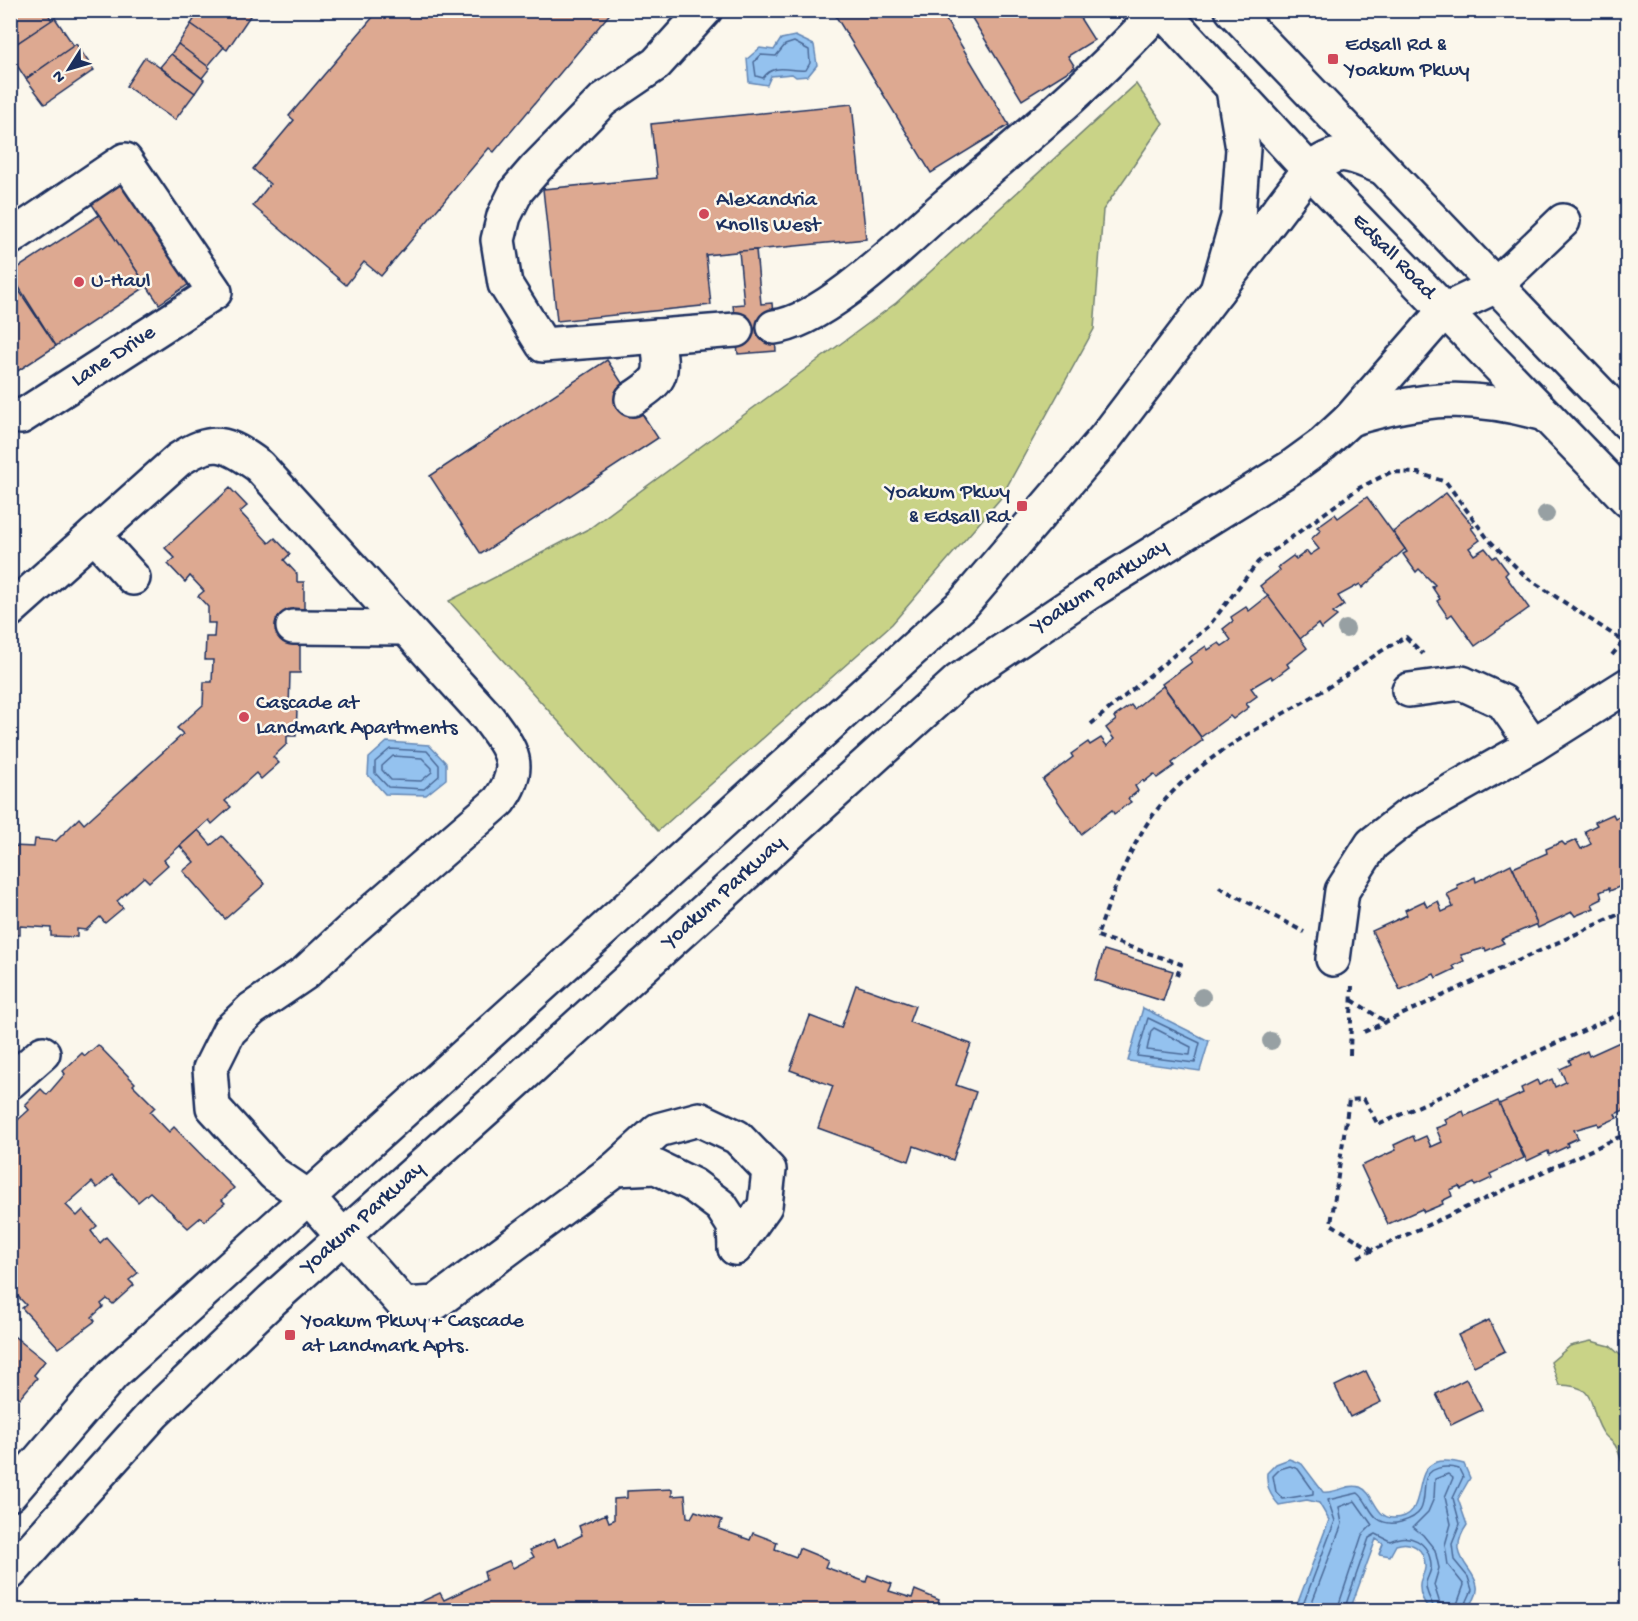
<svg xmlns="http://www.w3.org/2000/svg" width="1638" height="1621" viewBox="0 0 1638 1621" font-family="'Gochi Hand',sans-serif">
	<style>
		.green { fill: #c9d387; stroke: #728172; stroke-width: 1.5 }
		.water { fill: #94c2ef; stroke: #6487b5; stroke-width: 1.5 }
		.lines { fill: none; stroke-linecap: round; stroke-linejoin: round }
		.shore { stroke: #4b6a98; stroke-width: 1.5 }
		.building { fill: #dda991; stroke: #1b2f5e; stroke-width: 1.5 }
		.minor-casing { stroke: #1b2f5e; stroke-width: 38 }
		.major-casing { stroke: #1b2f5e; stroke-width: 38 }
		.path { stroke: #1b2f5e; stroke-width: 4; stroke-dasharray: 6 4.5; stroke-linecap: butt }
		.minor { stroke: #fbf7ec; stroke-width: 33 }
		.major { stroke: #fbf7ec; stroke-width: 33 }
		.tree { fill: #97a0a3 }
		.poi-dot { fill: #d1495b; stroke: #fbf7ec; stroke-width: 2 }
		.labels { text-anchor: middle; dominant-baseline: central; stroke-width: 5; stroke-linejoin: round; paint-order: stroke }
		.poi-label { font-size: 22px; fill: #1b2f5e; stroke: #fbf7ec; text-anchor: start }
		.street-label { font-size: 22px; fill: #1b2f5e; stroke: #fbf7ec }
	</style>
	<rect width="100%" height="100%" fill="#fbf7ec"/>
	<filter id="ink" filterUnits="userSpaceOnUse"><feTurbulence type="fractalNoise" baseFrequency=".0167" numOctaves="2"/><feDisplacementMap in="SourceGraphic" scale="12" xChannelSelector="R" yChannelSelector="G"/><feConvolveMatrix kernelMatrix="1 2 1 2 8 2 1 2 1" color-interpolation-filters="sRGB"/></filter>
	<g filter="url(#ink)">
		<!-- green -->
		<g class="green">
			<polygon points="1136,84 1163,123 1103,210 1094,329 1000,499 892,624 658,831 449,601 590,528 896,303"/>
			<path d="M1591 1341 1610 1346 1627 1361V1491C1624 1476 1623 1458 1615 1445 1611 1440 1605 1437 1602 1431 1587 1407 1600 1385 1559 1385L1551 1362 1570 1346Z"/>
		</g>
		<!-- water -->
		<g class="water">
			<polygon points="795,36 814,45 817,65 808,76 796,77 792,74 771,76 767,85 749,82 747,59 760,48 774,50 781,39"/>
			<polygon points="387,742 429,745 446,763 446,779 426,795 385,794 368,775 369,758"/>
			<polygon points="1143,1008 1209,1041 1200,1071 1128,1061"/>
			<path d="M1289 1459 1302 1464 1323 1492C1336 1494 1348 1483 1360 1487 1375 1493 1374 1517 1393 1518 1439 1519 1397 1445 1464 1464L1470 1478 1458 1499 1467 1525C1437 1567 1502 1573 1466 1610H1430C1424 1603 1419 1594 1420 1584 1420 1578 1426 1572 1425 1566 1425 1548 1410 1540 1396 1545L1390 1556 1379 1554 1383 1544 1376 1539 1350 1610H1295L1329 1520 1319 1503 1307 1500 1279 1505C1270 1495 1266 1487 1267 1473L1276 1464Z"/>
		</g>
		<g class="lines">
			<!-- shore -->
			<g class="shore">
				<path d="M794 42 809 50 810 63 806 70C791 72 774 62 763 78L756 76 754 62 761 55 776 56 785 45Z"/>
				<polygon points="390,749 427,751 439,765 439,776 424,789 388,787 375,773 375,762"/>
				<polygon points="393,756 422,758 432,768 432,772 421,781 391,780 382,770 382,766"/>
				<polygon points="1148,1018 1200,1043 1195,1063 1137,1056"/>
				<polygon points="1154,1028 1191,1047 1190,1055 1147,1050 1151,1031"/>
				<polygon points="1290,1466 1298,1469 1313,1490 1313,1494 1283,1499 1276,1492 1273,1476 1280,1469"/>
				<path d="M1301 1610 1335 1521 1328 1500 1358 1493C1367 1500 1369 1512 1378 1519 1385 1524 1393 1524 1401 1522 1426 1515 1423 1504 1425 1483 1427 1466 1447 1465 1459 1469L1463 1477 1453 1498 1460 1524 1452 1544 1454 1560 1468 1577 1472 1590 1463 1610"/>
				<polyline points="1309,1610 1342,1524 1339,1507 1355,1501 1372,1525 1362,1535 1337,1610"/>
				<path d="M1344 1610 1369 1538 1376 1534 1390 1541C1409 1532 1429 1541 1431 1565 1432 1571 1427 1577 1426 1583 1425 1594 1433 1601 1434 1610"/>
				<polyline points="1442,1610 1434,1585 1439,1568 1435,1550 1423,1535 1413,1527 1428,1512 1434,1498 1435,1479 1448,1474 1453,1478 1445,1497 1451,1524 1445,1545 1448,1565 1464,1585 1455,1610"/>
			</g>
		</g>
		<!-- building -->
		<g class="building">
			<polygon points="10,10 46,10 52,21 10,48"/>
			<polygon points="200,10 254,10 227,50 191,24"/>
			<polygon points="379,10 613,10 494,152 489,148 381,276 364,262 346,285 253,206 270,184 253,169 294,120 289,116"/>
			<polygon points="832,10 940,10 1009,125 931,173"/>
			<polygon points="967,10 1075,10 1094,40 1068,56 1075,67 1022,100"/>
			<polygon points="55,18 74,46 26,79 10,55 10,48"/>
			<polygon points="191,24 224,47 207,67 178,44"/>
			<polygon points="76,44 94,70 45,104 26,79"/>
			<polygon points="178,44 210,68 202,78 171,54"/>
			<polygon points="171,54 204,80 195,93 160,67"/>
			<polygon points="145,57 195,93 175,120 126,86"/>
			<polygon points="852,104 866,239 706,255 711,305 557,321 543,189 657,178 651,124"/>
			<polygon points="123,172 195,280 159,304 87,197"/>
			<polygon points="99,215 147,286 56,346 10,273"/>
			<polygon points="756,250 761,304 772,303 776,351 738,354 733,305 744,304 739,251"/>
			<polygon points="10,277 56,346 10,376"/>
			<polygon points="607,360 658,438 481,554 430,476"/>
			<polygon points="230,488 247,506 240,512 269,543 275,538 290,554 284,560 297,574 297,582 304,582 304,609 293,608 292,644 300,645 300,673 290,673 289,709 297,709 296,736 287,736 287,744 273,757 279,763 261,779 256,773 225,801 231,807 212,824 209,820 164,860 168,865 149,882 144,877 117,901 123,908 105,923 100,917 86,930 77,929 77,937 51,936 51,928 20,926 20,935 10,935 10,838 14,838 13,846 34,847 35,839 56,841 79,818 84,824 183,734 177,728 203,705 204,682 212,682 213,660 205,660 206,637 214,637 215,623 208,623 208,607 198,596 204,591 190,576 185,582 168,564 175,558 165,548"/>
			<polygon points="1446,493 1474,527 1471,528 1480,540 1469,548 1474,555 1485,548 1493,558 1496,556 1508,572 1505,575 1529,608 1475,646 1452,614 1448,617 1437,601 1440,599 1432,587 1435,585 1419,569 1416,572 1403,554 1407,552 1393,532"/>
			<polygon points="1367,497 1405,549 1362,588 1360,584 1338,596 1344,605 1333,613 1337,616 1321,629 1318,624 1300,639 1260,586 1280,570 1278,567 1293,556 1296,559 1307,551 1310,555 1319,549 1311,539 1321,530 1317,527 1335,514 1338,518"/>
			<polygon points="1268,596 1307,648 1287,664 1289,667 1273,679 1271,676 1251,688 1257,696 1246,704 1249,707 1233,719 1230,716 1201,737 1162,684 1192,662 1189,658 1206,646 1208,650 1219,643 1222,646 1231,640 1223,629 1233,621 1231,617 1246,607 1249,611"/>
			<polygon points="1163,686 1203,740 1172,763 1174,766 1157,778 1154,774 1144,782 1143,780 1135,786 1138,791 1128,799 1131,802 1114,814 1112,810 1081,834 1043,780 1073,757 1071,754 1088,742 1090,745 1101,738 1107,746 1114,739 1106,728 1116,720 1114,717 1131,705 1134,709"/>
			<polygon points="1628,812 1628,887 1624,888 1623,885 1610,891 1609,888 1600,892 1602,899 1592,904 1594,908 1575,916 1572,912 1538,928 1513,868 1547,853 1546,849 1562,842 1565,845 1576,840 1581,849 1591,844 1585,831 1597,825 1595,822 1613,814 1615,818"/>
			<polygon points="198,830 211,845 222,836 265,884 225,919 183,871 194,862 180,846"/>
			<polygon points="1511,864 1537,924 1501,939 1504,943 1486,951 1485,948 1461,955 1464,961 1453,966 1455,969 1436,978 1434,974 1400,990 1372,931 1407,915 1405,910 1424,901 1427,907 1438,901 1442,912 1453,907 1447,894 1458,889 1457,885 1475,877 1476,882"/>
			<polygon points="1104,950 1173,971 1163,1001 1095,980"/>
			<polygon points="856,985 915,1006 909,1022 971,1044 956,1085 976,1092 953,1160 914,1146 909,1161 818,1128 833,1086 790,1070 810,1016 841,1028"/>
			<polygon points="1622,1041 1628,1053 1628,1108 1615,1114 1617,1118 1599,1126 1598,1123 1574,1130 1578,1138 1567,1143 1568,1146 1549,1155 1548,1151 1527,1161 1499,1104 1523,1093 1521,1088 1537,1080 1539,1085 1552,1079 1555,1087 1566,1082 1560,1069 1571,1064 1569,1060 1587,1051 1589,1056"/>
			<polygon points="98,1045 135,1083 133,1085 155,1107 150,1112 169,1132 174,1127 234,1188 222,1200 225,1203 204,1221 201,1217 188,1228 150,1192 138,1202 112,1175 97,1188 92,1182 66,1205 77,1216 83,1210 97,1226 91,1231 100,1243 106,1237 138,1273 129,1280 134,1285 113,1304 107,1299 101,1304 103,1307 92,1317 95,1321 59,1348 22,1308 26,1305 10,1288 10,1127 29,1110 25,1105 41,1089 47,1095 65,1074 63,1071 82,1053 85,1056"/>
			<polygon points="1498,1101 1524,1158 1490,1174 1492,1178 1475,1186 1474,1183 1461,1189 1459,1186 1450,1190 1452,1196 1442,1201 1443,1204 1424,1212 1422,1209 1388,1224 1361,1166 1396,1150 1394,1145 1413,1136 1415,1141 1426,1136 1431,1147 1442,1142 1436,1128 1447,1124 1445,1120 1463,1111 1465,1116"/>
			<polygon points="1489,1320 1505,1351 1474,1366 1458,1335"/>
			<polygon points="10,1333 45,1361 34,1375 37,1378 20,1398 16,1395 10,1402"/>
			<polygon points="1366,1371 1381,1402 1350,1417 1335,1386"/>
			<polygon points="1466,1379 1482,1410 1451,1425 1436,1394"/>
			<polygon points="672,1489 672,1496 685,1495 687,1517 691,1518 695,1511 722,1520 719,1529 750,1540 753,1533 777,1542 775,1549 796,1557 799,1548 828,1560 825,1567 866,1582 868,1575 892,1584 889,1591 912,1598 915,1590 939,1600 937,1607 946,1610 419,1610 416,1604 440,1593 444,1600 486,1580 484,1572 509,1561 513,1568 534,1557 530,1550 555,1539 558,1547 582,1535 579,1526 606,1514 609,1522 614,1520 614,1499 627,1498 627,1491"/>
		</g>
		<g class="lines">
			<defs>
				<g id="minor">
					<polyline points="705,10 656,64 603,100 536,168 517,190 504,216 498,240 505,284 543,345 736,330"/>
					<polyline points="10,238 125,160 215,292 21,417 10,414"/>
					<path d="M774 327C824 322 905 241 944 207 1018 144 1093 83 1159 10"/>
					<path d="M632 399C667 376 661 375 658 336"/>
					<polyline points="94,535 133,578"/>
					<path d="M10 610 178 460C213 437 226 442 259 466L488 718C511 749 525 766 499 801L352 929 305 973 252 1009 229 1031 210 1069 213 1107 274 1174 308 1197 404 1305 435 1303 615 1169 658 1130 699 1119 737 1137 769 1170 765 1206 735 1248"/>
					<polyline points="293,627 404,628"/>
					<polyline points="1409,690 1462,683 1503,702 1533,745"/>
					<polyline points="1333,959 1342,891 1372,844 1409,815 1533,745 1628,685"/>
					<polyline points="10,1082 43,1053"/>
					<polyline points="615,1169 656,1167 693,1185 721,1206 734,1226 735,1248"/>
					<path d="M10 1494 113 1374 963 604 1106 437 1309 170C1342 147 1345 153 1381 167"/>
					<path id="s1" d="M10 1573 154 1413 272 1300 487 1108 958 681 1087 594 1290 468 1323 444 1350 419 1445 310 1494 287 1563 221"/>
				</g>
				<g id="major">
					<path id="s2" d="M1161 10 1309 170 1628 500"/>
					<polyline points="1232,10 1628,423"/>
					<polyline points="1217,291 1238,217 1243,149 1233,89"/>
					<path d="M1350 419C1424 397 1470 393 1544 414"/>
				</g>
			</defs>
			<!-- minor casing -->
			<use href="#minor" class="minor-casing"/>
			<!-- major casing -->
			<use href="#major" class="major-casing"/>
			<!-- path -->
			<g class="path">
				<polyline points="1612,655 1628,636"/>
				<polyline points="1091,724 1208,627 1258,562 1359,488 1391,472 1418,473 1446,482 1488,539 1526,577 1623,641"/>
				<polyline points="1219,887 1304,932"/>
				<path d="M1177 976 1181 964 1097 936C1111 897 1129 848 1153 815 1193 760 1260 728 1317 694 1348 676 1374 653 1406 637L1423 654"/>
				<polyline points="1352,1000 1386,1022"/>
				<polyline points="1364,1032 1628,910"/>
				<polyline points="1350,1055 1352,985"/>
				<polyline points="1373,1250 1331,1224 1349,1100 1364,1099 1378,1125 1628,1010"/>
				<polyline points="1358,1257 1628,1133"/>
			</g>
			<!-- minor -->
			<use href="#minor" class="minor"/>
			<!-- major -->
			<use href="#major" class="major"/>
		</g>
		<!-- trees -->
		<g class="tree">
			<circle cx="1546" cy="514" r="9"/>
			<circle cx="1346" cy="629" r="9"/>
			<circle cx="1202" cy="997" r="9"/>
			<circle cx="1271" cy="1041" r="9"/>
		</g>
	</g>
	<!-- markers -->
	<g class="poi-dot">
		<rect x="1327" y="53" width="12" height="12" rx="3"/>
		<circle cx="704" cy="214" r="6"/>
		<circle cx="79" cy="282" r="6"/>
		<rect x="1016" y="500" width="12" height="12" rx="3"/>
		<circle cx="244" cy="717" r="6"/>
		<rect x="284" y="1329" width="12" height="12" rx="3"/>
	</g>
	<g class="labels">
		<!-- poi labels -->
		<g class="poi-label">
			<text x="1345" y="46">Edsall Rd &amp;<tspan x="1345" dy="25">Yoakum Pkwy</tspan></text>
			<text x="716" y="201">Alexandria<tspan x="716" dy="25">Knolls West</tspan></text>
			<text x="91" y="282">U-Haul</text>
			<text x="1010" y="493" text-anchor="end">Yoakum Pkwy<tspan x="1010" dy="25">&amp; Edsall Rd</tspan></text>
			<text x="256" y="704">Cascade at<tspan x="256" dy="25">Landmark Apartments</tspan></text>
			<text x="302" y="1322">Yoakum Pkwy + Cascade<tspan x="302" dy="25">at Landmark Apts.</tspan></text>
		</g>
		<!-- street labels -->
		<g class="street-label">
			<text stroke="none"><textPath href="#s2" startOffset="339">Edsall Road</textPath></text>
			<text transform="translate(114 357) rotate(-33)">Lane Drive</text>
			<text stroke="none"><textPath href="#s1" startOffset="1473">Yoakum Parkway</textPath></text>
			<text stroke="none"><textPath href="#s1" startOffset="987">Yoakum Parkway</textPath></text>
			<text stroke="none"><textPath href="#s1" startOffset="501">Yoakum Parkway</textPath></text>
		</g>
	</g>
	<!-- margin -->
	<rect width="1638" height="1621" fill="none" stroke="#fbf7ec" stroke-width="36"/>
	<rect x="18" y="18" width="1602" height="1585" fill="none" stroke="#1b2f5e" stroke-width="2" filter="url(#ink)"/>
	<!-- north arrow -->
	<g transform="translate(69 69) rotate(233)" stroke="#fbf7ec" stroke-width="4.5" paint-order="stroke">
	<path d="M0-4.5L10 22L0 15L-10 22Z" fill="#1b2f5e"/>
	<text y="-9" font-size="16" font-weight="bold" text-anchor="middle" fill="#1b2f5e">N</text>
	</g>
</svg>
